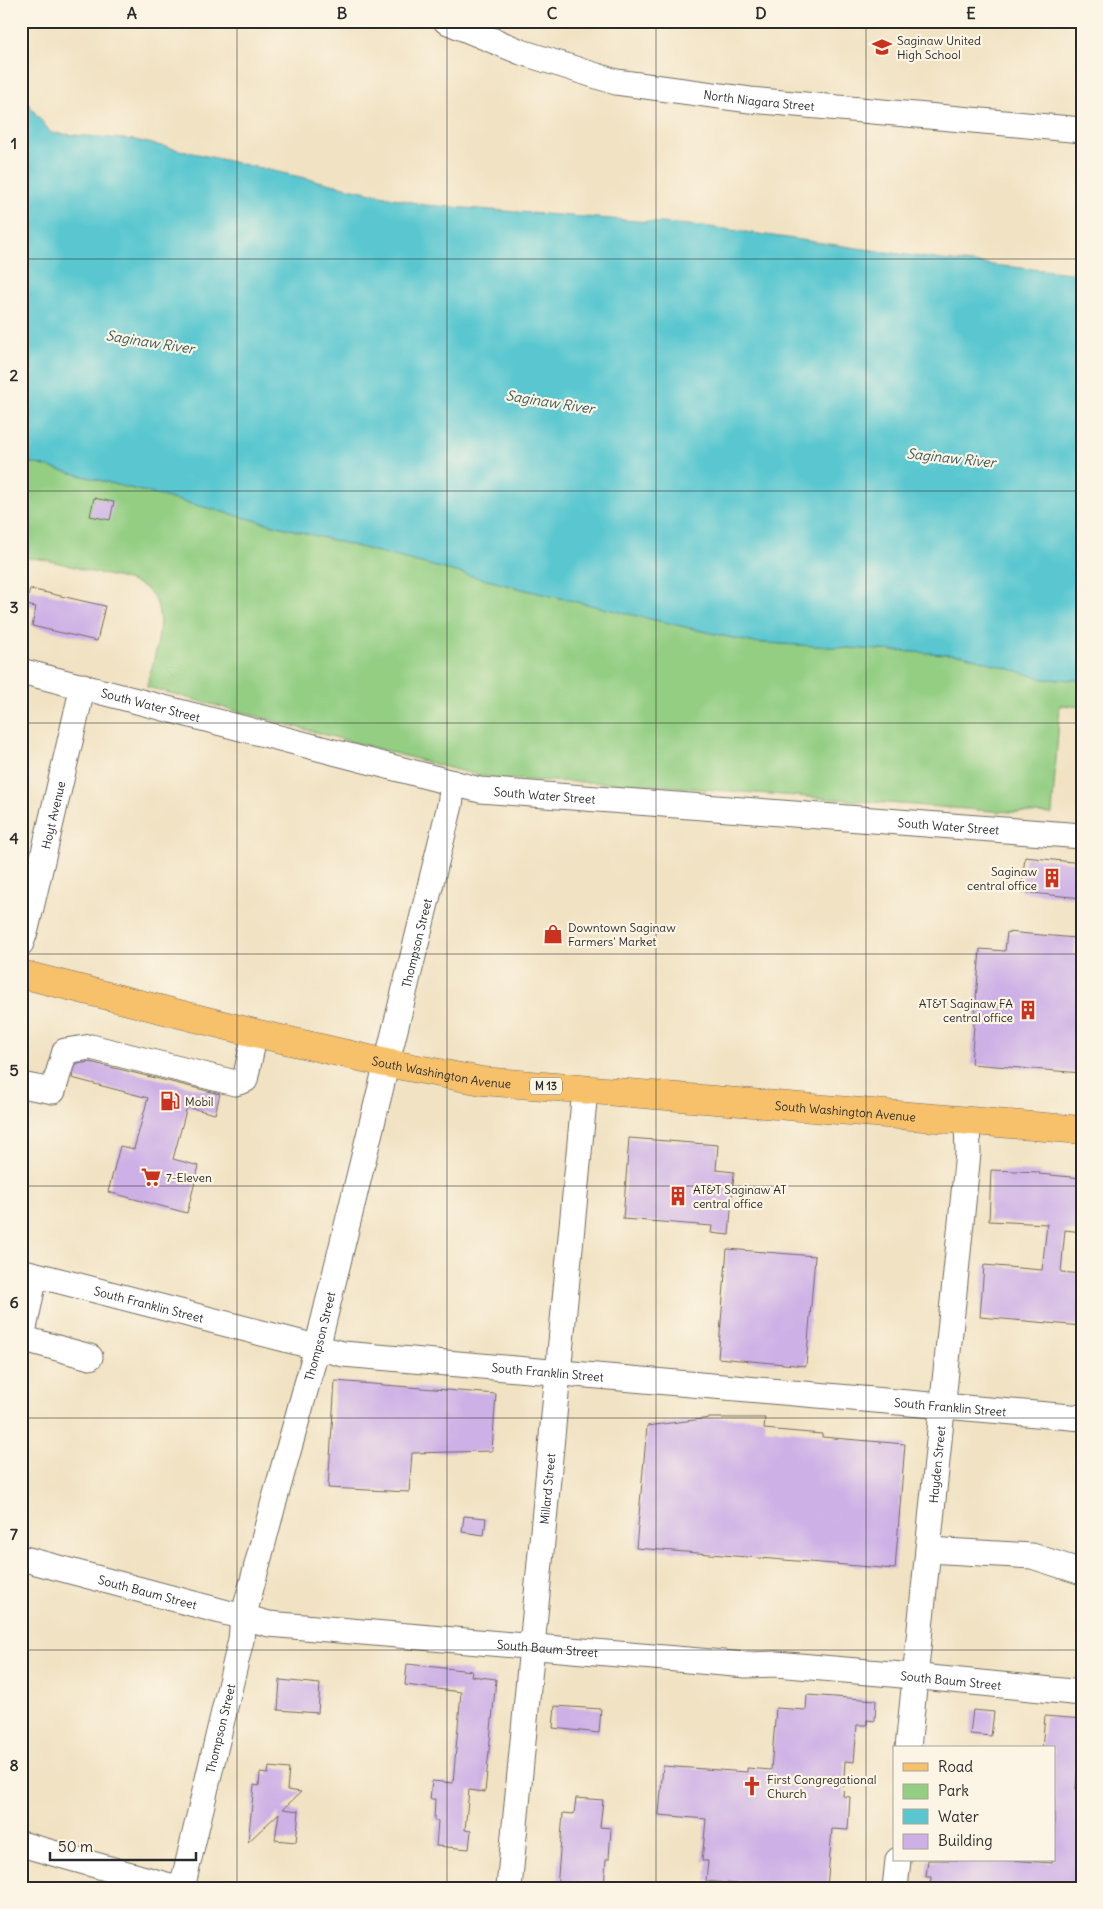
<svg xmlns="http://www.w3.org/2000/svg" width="1103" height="1909" viewBox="0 0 1103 1909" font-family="Delius,sans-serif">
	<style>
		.green { fill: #93ce83; stroke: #5f7c57 }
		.water { fill: #5ac7d0; stroke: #42797e }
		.building { fill: #cdb0e6 }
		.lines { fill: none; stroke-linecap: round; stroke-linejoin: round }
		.minor-casing { stroke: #706b60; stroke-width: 27 }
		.major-casing { stroke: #706b60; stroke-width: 29 }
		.minor { stroke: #fff; stroke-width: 25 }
		.major { stroke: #f7c06b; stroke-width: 28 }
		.grid { fill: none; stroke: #2b2b2b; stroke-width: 1; stroke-opacity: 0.55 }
		.labels { text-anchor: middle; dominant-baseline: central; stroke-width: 4.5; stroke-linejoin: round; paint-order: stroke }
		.shield { fill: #fcf5e5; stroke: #6a6863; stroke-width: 1 }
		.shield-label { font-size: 11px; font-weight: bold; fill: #2b2b2b }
		.poi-label { font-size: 12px; fill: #2b2b2b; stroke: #fcf5e5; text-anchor: start }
		.street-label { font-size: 12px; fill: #2b2b2b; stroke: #fcf5e5 }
		.water-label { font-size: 14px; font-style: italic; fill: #395a5d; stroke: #fcf5e5 }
		.neatline { fill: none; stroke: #2b2b2b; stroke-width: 2 }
		.grid-label { font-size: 16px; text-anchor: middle; font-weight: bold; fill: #2b2b2b }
	</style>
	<rect width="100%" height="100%" fill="#fcf5e5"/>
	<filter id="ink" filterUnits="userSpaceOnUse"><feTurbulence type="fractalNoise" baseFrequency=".02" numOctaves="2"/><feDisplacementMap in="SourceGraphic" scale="10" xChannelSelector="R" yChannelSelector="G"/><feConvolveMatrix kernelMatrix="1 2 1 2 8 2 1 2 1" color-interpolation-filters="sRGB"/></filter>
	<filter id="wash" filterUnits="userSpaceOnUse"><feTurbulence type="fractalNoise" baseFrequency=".0096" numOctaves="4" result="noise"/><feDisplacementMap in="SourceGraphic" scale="20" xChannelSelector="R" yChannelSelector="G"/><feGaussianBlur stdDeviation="1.12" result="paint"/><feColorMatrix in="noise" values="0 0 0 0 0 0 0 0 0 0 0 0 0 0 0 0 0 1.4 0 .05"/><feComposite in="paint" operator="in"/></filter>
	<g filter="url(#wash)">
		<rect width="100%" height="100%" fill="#f1e2c3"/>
		<!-- green -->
		<path class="green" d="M21 460 530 591 750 642 963 655 1044 679 1082 680V707L1060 705 1052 814 992 811 638 784 497 779 461 771 147 687C154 654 178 597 133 582 120 577 106 575 92 572 69 566 45 557 21 558Z"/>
		<!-- water -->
		<polygon class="water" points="21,95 51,133 135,140 425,205 703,226 942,260 1082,274 1082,680 1044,679 963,655 750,642 530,591 21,460"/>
		<g id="blocks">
			<!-- building -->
			<g class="building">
				<polygon points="94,498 114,502 110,520 90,516"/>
				<polygon points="30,589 105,606 97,641 32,626 36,607 26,605"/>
				<polygon points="1025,857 1082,863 1082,898 1021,892"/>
				<polygon points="1007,932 1076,938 1074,955 1082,955 1082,1073 971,1064 980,949 1005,951"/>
				<polygon points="90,1062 220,1094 215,1114 187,1107 173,1159 199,1166 187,1213 108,1192 120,1146 134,1149 148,1098 72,1078 76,1064"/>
				<polygon points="629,1138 718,1145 716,1170 734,1172 729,1235 711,1233 712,1226 623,1219"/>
				<polygon points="991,1170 1039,1172 1039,1174 1082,1178 1082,1232 1065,1230 1061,1272 1082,1274 1082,1326 980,1317 984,1265 1042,1270 1047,1224 989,1221"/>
				<polygon points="727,1249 815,1256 806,1366 718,1358"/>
				<polygon points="335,1381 496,1394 492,1451 412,1453 409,1492 328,1488"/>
				<polygon points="710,1418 765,1418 764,1429 822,1434 822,1437 905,1444 895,1569 636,1548 647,1426"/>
				<polygon points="464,1516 486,1518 484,1535 462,1532"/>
				<polygon points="407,1664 472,1671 471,1676 496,1679 485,1792 469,1790 465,1830 471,1831 469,1849 436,1846 438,1821 434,1820 435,1799 430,1799 432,1781 453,1783 461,1692 405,1685"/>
				<polygon points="280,1680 320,1684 318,1713 278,1710"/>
				<polygon points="807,1695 876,1700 875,1721 867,1720 867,1725 857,1725 854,1762 845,1761 843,1796 850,1797 848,1830 832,1829 827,1888 737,1888 737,1884 706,1881 708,1861 702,1861 706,1819 659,1815 663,1766 747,1772 747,1768 771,1770 776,1708 806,1710"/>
				<polygon points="555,1706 601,1709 599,1733 553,1728"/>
				<polygon points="973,1710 994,1712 991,1736 970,1734"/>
				<polygon points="1045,1716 1082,1719 1076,1789 1082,1789 1082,1825 1076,1888 930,1888 931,1877 926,1877 928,1860 1009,1860 1052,1863 1052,1860 1054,1860 1054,1748 1042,1748"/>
				<polygon points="269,1767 289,1769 287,1790 301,1792 283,1809 299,1811 296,1842 275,1840 279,1813 248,1842 254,1785 259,1786 260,1773 268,1774"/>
				<polygon points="576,1798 603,1800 600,1827 611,1828 609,1859 606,1859 604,1888 557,1888 563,1813 574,1814"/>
			</g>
		</g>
	</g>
	<g filter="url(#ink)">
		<use href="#blocks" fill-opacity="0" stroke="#706b60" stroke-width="1"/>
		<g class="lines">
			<defs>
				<g id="minor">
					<path id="s1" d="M446 21 521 52 616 82 750 100 1082 130"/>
					<path id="s2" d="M21 671 480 790 1082 836"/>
					<path id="s3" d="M21 943 26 929 83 686"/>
					<polyline points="21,1085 53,1091 65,1051 91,1047 235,1083 245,1080 255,1033"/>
					<path id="s4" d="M21 1271 343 1354 1082 1418"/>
					<polyline points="21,1338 90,1357"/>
					<polyline points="21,1343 35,1275"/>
					<polyline points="928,1550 1032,1556 1082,1572"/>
					<path id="s5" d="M21 1558 269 1624 746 1665 776 1664 891 1674 1082 1693"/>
					<path id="s6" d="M908 1748 968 1153 967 1122"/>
					<polyline points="21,1844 177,1888"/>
					<path id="s7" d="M182 1888 241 1640 243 1618 273 1505 317 1348 450 805 453 783"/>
					<path id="s8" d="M509 1888 585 1090"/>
					<polyline points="895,1888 898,1860"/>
				</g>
				<g id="major">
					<path id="s9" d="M21 974 255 1033 386 1063 482 1081 1082 1130"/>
				</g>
			</defs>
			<!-- minor casing -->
			<use href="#minor" class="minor-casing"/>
			<!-- major casing -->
			<use href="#major" class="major-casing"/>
			<!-- minor -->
			<use href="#minor" class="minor"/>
			<!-- major -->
			<use href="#major" class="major"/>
		</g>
	</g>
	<!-- grid -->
	<path class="grid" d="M237 21V1888M447 21V1888M656 21V1888M866 21V1888M21 259H1082M21 491H1082M21 723H1082M21 954H1082M21 1186H1082M21 1418H1082M21 1650H1082"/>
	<!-- icons -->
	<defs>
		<symbol id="school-bare" viewBox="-9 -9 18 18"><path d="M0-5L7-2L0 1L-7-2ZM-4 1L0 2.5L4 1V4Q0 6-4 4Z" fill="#c8321e" stroke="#fcf5e5" stroke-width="2.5" paint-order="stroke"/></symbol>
		<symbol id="building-bare" viewBox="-9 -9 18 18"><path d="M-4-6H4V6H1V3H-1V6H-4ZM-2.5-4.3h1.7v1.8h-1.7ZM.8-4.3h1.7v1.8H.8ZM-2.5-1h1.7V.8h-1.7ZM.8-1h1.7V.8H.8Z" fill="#c8321e" stroke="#fcf5e5" stroke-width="2.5" paint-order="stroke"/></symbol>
		<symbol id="shop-bare" viewBox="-9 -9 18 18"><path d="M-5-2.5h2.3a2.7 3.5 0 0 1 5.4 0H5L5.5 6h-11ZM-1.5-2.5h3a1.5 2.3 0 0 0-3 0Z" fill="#c8321e" stroke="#fcf5e5" stroke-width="2.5" paint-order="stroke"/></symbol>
		<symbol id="fuel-bare" viewBox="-9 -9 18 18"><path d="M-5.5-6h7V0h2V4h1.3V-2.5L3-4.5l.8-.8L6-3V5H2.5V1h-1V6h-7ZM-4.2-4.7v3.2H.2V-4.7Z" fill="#c8321e" stroke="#fcf5e5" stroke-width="2.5" paint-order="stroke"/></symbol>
		<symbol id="supermarket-bare" viewBox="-9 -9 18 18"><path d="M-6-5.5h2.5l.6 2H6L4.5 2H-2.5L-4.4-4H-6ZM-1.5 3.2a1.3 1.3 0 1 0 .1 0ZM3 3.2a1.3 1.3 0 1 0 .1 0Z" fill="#c8321e" stroke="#fcf5e5" stroke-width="2.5" paint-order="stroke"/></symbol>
		<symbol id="church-bare" viewBox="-9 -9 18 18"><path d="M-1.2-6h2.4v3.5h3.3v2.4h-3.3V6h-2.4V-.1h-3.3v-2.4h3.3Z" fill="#c8321e" stroke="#fcf5e5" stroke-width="2.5" paint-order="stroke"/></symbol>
	</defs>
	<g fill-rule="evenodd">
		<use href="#school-bare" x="868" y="33" width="28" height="28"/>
		<use href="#building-bare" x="1038" y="864" width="28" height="28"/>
		<use href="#shop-bare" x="539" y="920" width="28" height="28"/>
		<use href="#building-bare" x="1014" y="996" width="28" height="28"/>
		<use href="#fuel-bare" x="156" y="1087" width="28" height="28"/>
		<use href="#supermarket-bare" x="137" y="1163" width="28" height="28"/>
		<use href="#building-bare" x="664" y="1182" width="28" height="28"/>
		<use href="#church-bare" x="738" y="1772" width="28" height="28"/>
	</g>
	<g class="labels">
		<!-- shield labels -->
		<rect class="shield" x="530" y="1077.5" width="32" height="17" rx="4"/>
		<g class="shield-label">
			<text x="546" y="1086">M 13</text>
		</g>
		<!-- poi labels -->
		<g class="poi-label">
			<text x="897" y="40">Saginaw United<tspan x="897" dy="14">High School</tspan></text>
			<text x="1037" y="871" text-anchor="end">Saginaw<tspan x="1037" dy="14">central office</tspan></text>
			<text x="568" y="927">Downtown Saginaw<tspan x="568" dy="14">Farmers' Market</tspan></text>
			<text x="1013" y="1003" text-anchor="end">AT&amp;T Saginaw FA<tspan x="1013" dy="14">central office</tspan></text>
			<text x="185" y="1101">Mobil</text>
			<text x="166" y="1177">7-Eleven</text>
			<text x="693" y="1189">AT&amp;T Saginaw AT<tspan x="693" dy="14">central office</tspan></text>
			<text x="767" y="1779">First Congregational<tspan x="767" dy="14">Church</tspan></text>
		</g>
		<!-- street labels -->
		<g class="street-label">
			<text stroke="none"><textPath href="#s1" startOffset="325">North Niagara Street</textPath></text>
			<text stroke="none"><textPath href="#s2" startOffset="134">South Water Street</textPath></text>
			<text stroke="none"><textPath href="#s2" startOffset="539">South Water Street</textPath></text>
			<text stroke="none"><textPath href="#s3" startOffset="132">Hoyt Avenue</textPath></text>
			<text stroke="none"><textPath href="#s2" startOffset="944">South Water Street</textPath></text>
			<text stroke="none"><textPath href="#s7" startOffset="974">Thompson Street</textPath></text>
			<text stroke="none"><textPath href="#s9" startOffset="432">South Washington Avenue</textPath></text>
			<text stroke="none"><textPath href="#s9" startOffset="838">South Washington Avenue</textPath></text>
			<text stroke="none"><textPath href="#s4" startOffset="132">South Franklin Street</textPath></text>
			<text stroke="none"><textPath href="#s7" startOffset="569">Thompson Street</textPath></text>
			<text stroke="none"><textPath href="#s4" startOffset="538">South Franklin Street</textPath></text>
			<text stroke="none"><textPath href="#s4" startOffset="942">South Franklin Street</textPath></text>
			<text stroke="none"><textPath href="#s6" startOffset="285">Hayden Street</textPath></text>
			<text stroke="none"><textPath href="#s8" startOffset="401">Millard Street</textPath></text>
			<text stroke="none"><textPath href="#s5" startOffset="131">South Baum Street</textPath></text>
			<text stroke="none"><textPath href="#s5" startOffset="536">South Baum Street</textPath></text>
			<text stroke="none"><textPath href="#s5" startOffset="941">South Baum Street</textPath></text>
			<text stroke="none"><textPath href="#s7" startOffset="164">Thompson Street</textPath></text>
		</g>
		<!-- water labels -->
		<g class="water-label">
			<text transform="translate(150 342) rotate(9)">Saginaw River</text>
			<text transform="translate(550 402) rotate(9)">Saginaw River</text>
			<text transform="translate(951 458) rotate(6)">Saginaw River</text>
		</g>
	</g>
	<!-- margin -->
	<rect width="1103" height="1909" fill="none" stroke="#fcf5e5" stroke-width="55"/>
	<!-- legend -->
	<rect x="893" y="1746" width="162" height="115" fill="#fcf5e5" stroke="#a8a49b"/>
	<rect x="903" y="1763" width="25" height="8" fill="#f7c06b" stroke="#a8a49b"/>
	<text x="938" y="1772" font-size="15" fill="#2b2b2b">Road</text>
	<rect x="903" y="1784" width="25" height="15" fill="#93ce83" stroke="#a8a49b"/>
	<text x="938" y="1796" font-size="15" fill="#2b2b2b">Park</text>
	<rect x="903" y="1809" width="25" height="15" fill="#5ac7d0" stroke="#a8a49b"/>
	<text x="938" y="1822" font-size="15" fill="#2b2b2b">Water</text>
	<rect x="903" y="1834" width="25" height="15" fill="#cdb0e6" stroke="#a8a49b"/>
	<text x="938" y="1846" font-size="15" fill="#2b2b2b">Building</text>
	<!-- scale -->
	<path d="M50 1852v8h146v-8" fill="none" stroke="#2b2b2b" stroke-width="2.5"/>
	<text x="58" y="1852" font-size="15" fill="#2b2b2b" stroke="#fcf5e5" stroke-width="4" paint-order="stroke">50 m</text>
	<rect x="28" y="28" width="1048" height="1854" class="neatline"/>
	<g class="grid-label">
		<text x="132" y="19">A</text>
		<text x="342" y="19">B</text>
		<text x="552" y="19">C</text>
		<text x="761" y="19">D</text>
		<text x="971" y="19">E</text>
		<text x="14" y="149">1</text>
		<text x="14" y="381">2</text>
		<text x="14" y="613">3</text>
		<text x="14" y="844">4</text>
		<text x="14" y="1076">5</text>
		<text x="14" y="1308">6</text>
		<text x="14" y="1540">7</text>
		<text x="14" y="1771">8</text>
	</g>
</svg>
